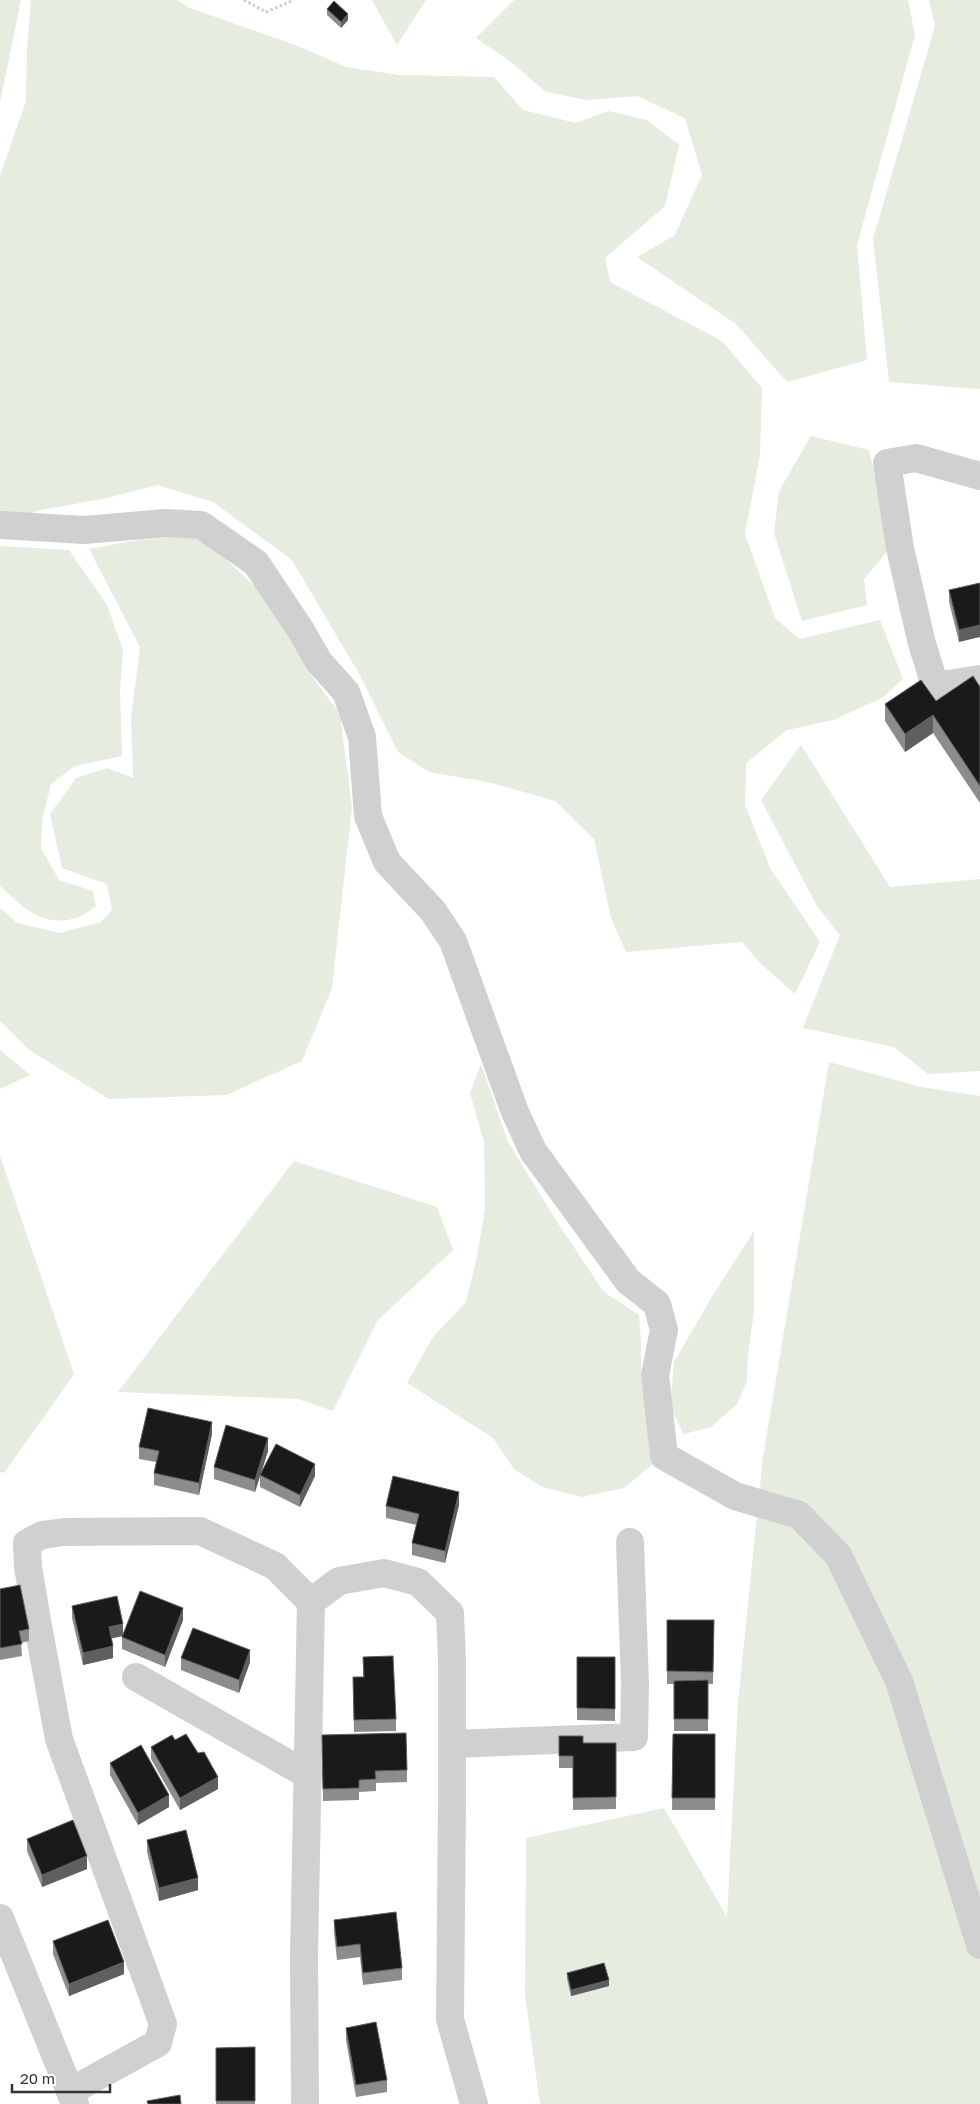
<svg xmlns="http://www.w3.org/2000/svg" width="980" height="2104" viewBox="0 0 980 2104" font-family="'Golos Text',sans-serif">
	<style>
		.green { fill: #e6ecdf }
		.lines { fill: none; stroke-linecap: round; stroke-linejoin: round }
		.path { stroke: #cdcdcd; stroke-width: 3; stroke-dasharray: 2.5 2.5; stroke-linecap: butt }
		.minor { stroke: #d0d0d0; stroke-width: 28 }
		.wall { fill: #8c8c8c }
		.shaded-wall { fill: #5f5f5f }
		.building { fill: #1a1a1a; stroke: #5f5f5f }
	</style>
	<rect width="100%" height="100%" fill="#fff"/>
	<!-- green -->
	<g class="green">
		<polygon points="0,0 21,0 0,103"/>
		<polygon points="31,0 177,0 190,8 298,46 346,67 399,75 494,77 523,110 576,123 608,111 647,120 679,145 665,206 605,258 610,282 722,341 762,388 760,455 745,534 775,618 799,639 880,620 903,679 882,698 833,720 787,730 746,763 745,805 770,868 820,942 795,994 759,962 742,942 626,952 611,918 594,839 555,801 492,783 429,772 398,752 361,677 292,560 213,502 158,485 103,499 40,510 0,526 0,176 26,101 27,50"/>
		<polygon points="372,0 426,0 397,45"/>
		<polygon points="514,0 908,0 915,35 857,245 867,360 787,382 736,324 637,257 675,235 702,175 685,118 637,96 587,100 546,92 511,62 476,38"/>
		<polygon points="929,0 980,0 980,389 889,382 873,239 935,26"/>
		<polygon points="811,436 869,450 891,547 864,579 867,605 802,621 774,533 779,491"/>
		<polygon points="193,535 216,550 262,593 311,675 340,714 352,807 332,988 302,1061 226,1095 109,1099 29,1050 0,1021 0,908 17,923 60,933 101,922 112,910 107,884 62,868 50,814 76,778 107,768 133,778 131,719 140,647 89,549 138,540"/>
		<path d="M0 546 69 550 107 605 123 650 120 691 122 756 75 766 51 784 42 820 41 848 59 880 93 891 96 906C90 910 82 917 76 918 42 928 22 906 0 886Z"/>
		<polygon points="801,745 890,887 980,879 980,1071 928,1074 894,1047 803,1028 840,935 817,906 761,800"/>
		<polygon points="0,1050 30,1075 0,1089"/>
		<polygon points="829,1062 921,1087 980,1096 980,2104 540,2104 525,1995 526,1838 664,1808 727,1917 738,1702 763,1457"/>
		<polygon points="481,1064 508,1142 557,1222 604,1292 639,1315 641,1341 641,1374 652,1465 624,1488 582,1497 542,1487 514,1469 493,1438 407,1383 433,1337 466,1302 476,1261 485,1210 484,1142 470,1093"/>
		<polygon points="0,1156 74,1374 4,1473 0,1472"/>
		<polygon points="294,1161 437,1207 453,1250 377,1321 333,1411 298,1399 118,1392"/>
		<polygon points="754,1231 754,1312 748,1354 747,1381 737,1404 711,1427 684,1434 670,1407 674,1362 713,1295"/>
	</g>
	<g class="lines">
		<!-- path -->
		<polyline class="path" points="244,0 266,12 294,0"/>
		<!-- minor -->
		<g class="minor">
			<polyline points="980,476 916,458 887,463 900,548 921,640 935,686 980,679"/>
			<polyline points="0,525 84,530 166,523 201,525 256,563 300,629 319,662 346,692 362,737 368,816 387,862 433,911 453,941 515,1112 533,1151 628,1281 657,1304 664,1330 655,1375 664,1456 735,1496 799,1515 838,1555 899,1681 980,1945"/>
			<polyline points="136,1677 308,1775"/>
			<polyline points="452,1744 634,1737 635,1684 630,1542"/>
			<polyline points="0,1918 75,2104"/>
			<polyline points="71,2091 158,2043 163,2024 59,1739 38,1626 28,1567 27,1543 42,1535 64,1532 200,1531 275,1566 311,1602"/>
			<polyline points="305,2104 304,1956 311,1602 339,1581 384,1573 418,1582 450,1613 452,1661 452,1801 450,2019 474,2104"/>
		</g>
	</g>
	<!-- wall -->
	<g class="wall">
		<polygon points="327,9 348,20 341,28 327,15"/>
		<polygon points="980,583 959,642 949,602 949,590"/>
		<polygon points="980,687 980,803 933,733 905,752 885,721 885,704 936,701"/>
		<polygon points="212,1434 199,1495 154,1485 154,1473 156,1462 139,1459 139,1447"/>
		<polygon points="268,1451 261,1473 315,1476 300,1507 260,1487 260,1476 255,1492 214,1479 214,1467"/>
		<polygon points="459,1505 445,1563 412,1555 412,1543 417,1525 386,1518 386,1506"/>
		<polygon points="0,1589 29,1629 29,1641 21,1643 22,1656 0,1660"/>
		<polygon points="72,1606 123,1635 183,1620 165,1667 122,1649 122,1636 112,1638 113,1658 83,1665 72,1618"/>
		<polygon points="667,1620 714,1620 713,1684 708,1684 708,1731 674,1731 674,1684 667,1684"/>
		<polygon points="363,1657 396,1719 396,1731 354,1732 353,1677 363,1677"/>
		<polygon points="577,1657 615,1657 615,1721 577,1720"/>
		<polygon points="181,1658 250,1662 239,1693 181,1670"/>
		<polygon points="673,1734 715,1734 715,1810 672,1810"/>
		<polygon points="559,1736 583,1743 616,1743 616,1809 573,1810 573,1768 559,1768"/>
		<polygon points="175,1740 218,1789 180,1810 151,1759 151,1747"/>
		<polygon points="322,1747 407,1770 407,1782 376,1783 376,1791 359,1792 359,1800 323,1801"/>
		<polygon points="110,1763 169,1807 138,1825 110,1775"/>
		<polygon points="27,1839 87,1869 42,1887 27,1851"/>
		<polygon points="147,1840 198,1890 159,1901 147,1852"/>
		<polygon points="334,1920 402,1968 402,1980 363,1985 360,1957 337,1960 334,1932"/>
		<polygon points="53,1941 124,1974 69,1996 53,1954"/>
		<polygon points="567,1973 609,1986 571,1996 567,1979"/>
		<polygon points="346,2028 387,2080 387,2092 356,2097 346,2040"/>
		<polygon points="255,2047 255,2104 216,2104 216,2048"/>
	</g>
	<!-- shaded-wall -->
	<g class="shaded-wall">
		<polygon points="348,14 348,20 341,28 341,22"/>
		<polygon points="980,625 980,637 959,642 959,630"/>
		<polygon points="933,715 933,733 905,752 905,734"/>
		<polygon points="212,1422 212,1434 199,1495 199,1483"/>
		<polygon points="268,1438 268,1451 255,1492 255,1480"/>
		<polygon points="315,1464 315,1476 300,1507 300,1495"/>
		<polygon points="459,1492 459,1505 445,1563 445,1551"/>
		<polygon points="183,1608 183,1620 165,1667 165,1655"/>
		<polygon points="123,1624 123,1636 109,1639 109,1627"/>
		<polygon points="113,1646 113,1658 83,1665 83,1653"/>
		<polygon points="250,1650 250,1662 239,1693 239,1680"/>
		<polygon points="218,1777 218,1789 180,1810 180,1798"/>
		<polygon points="169,1795 169,1807 138,1825 138,1813"/>
		<polygon points="87,1856 87,1869 42,1887 42,1875"/>
		<polygon points="198,1878 198,1890 159,1901 159,1888"/>
		<polygon points="124,1962 124,1974 69,1996 69,1984"/>
		<polygon points="609,1980 609,1986 571,1996 571,1990"/>
	</g>
	<!-- building -->
	<g class="building">
		<polygon points="334,1 348,14 341,22 327,9"/>
		<polygon points="980,583 980,625 959,630 949,590"/>
		<polygon points="973,676 980,687 980,786 933,715 905,734 885,704 921,680 936,701"/>
		<polygon points="148,1408 212,1422 199,1483 154,1473 159,1451 139,1447"/>
		<polygon points="226,1425 268,1438 255,1480 214,1467"/>
		<polygon points="276,1444 315,1464 300,1495 260,1475"/>
		<polygon points="393,1476 459,1492 445,1551 412,1543 419,1514 386,1506"/>
		<polygon points="20,1585 29,1629 19,1631 22,1644 0,1648 0,1589"/>
		<polygon points="140,1591 183,1608 165,1655 122,1637"/>
		<polygon points="117,1596 123,1624 109,1627 113,1646 83,1653 72,1606"/>
		<polygon points="667,1620 714,1620 713,1672 667,1671"/>
		<polygon points="193,1628 250,1650 239,1680 181,1658"/>
		<polygon points="393,1656 396,1719 354,1720 353,1677 364,1677 363,1657"/>
		<polygon points="577,1657 615,1657 615,1709 577,1708"/>
		<polygon points="708,1680 708,1719 674,1719 674,1681"/>
		<polygon points="406,1733 407,1770 375,1771 376,1779 359,1780 359,1788 323,1789 322,1735"/>
		<polygon points="186,1734 198,1753 204,1752 218,1777 180,1798 151,1747 172,1735 175,1740"/>
		<polygon points="673,1734 715,1734 715,1798 672,1798"/>
		<polygon points="559,1736 583,1736 583,1743 616,1743 616,1797 573,1798 573,1756 559,1756"/>
		<polygon points="141,1745 169,1795 138,1813 110,1763"/>
		<polygon points="73,1820 87,1856 42,1875 27,1839"/>
		<polygon points="186,1830 198,1878 159,1888 147,1840"/>
		<polygon points="396,1912 402,1968 363,1973 360,1944 337,1947 334,1920"/>
		<polygon points="108,1920 124,1962 69,1984 53,1941"/>
		<polygon points="604,1963 609,1980 571,1990 567,1973"/>
		<polygon points="376,2022 387,2080 356,2085 346,2028"/>
		<polygon points="255,2047 255,2101 216,2101 216,2048"/>
		<polygon points="180,2095 181,2104 148,2104 147,2101"/>
	</g>
	<!-- scale -->
	<path d="M12 2084v8h98v-8" fill="none" stroke="#333333" stroke-width="2.5"/>
	<text x="20" y="2084" font-size="15" fill="#333333" stroke="#ffffff" stroke-width="4" paint-order="stroke">20 m</text>
</svg>
